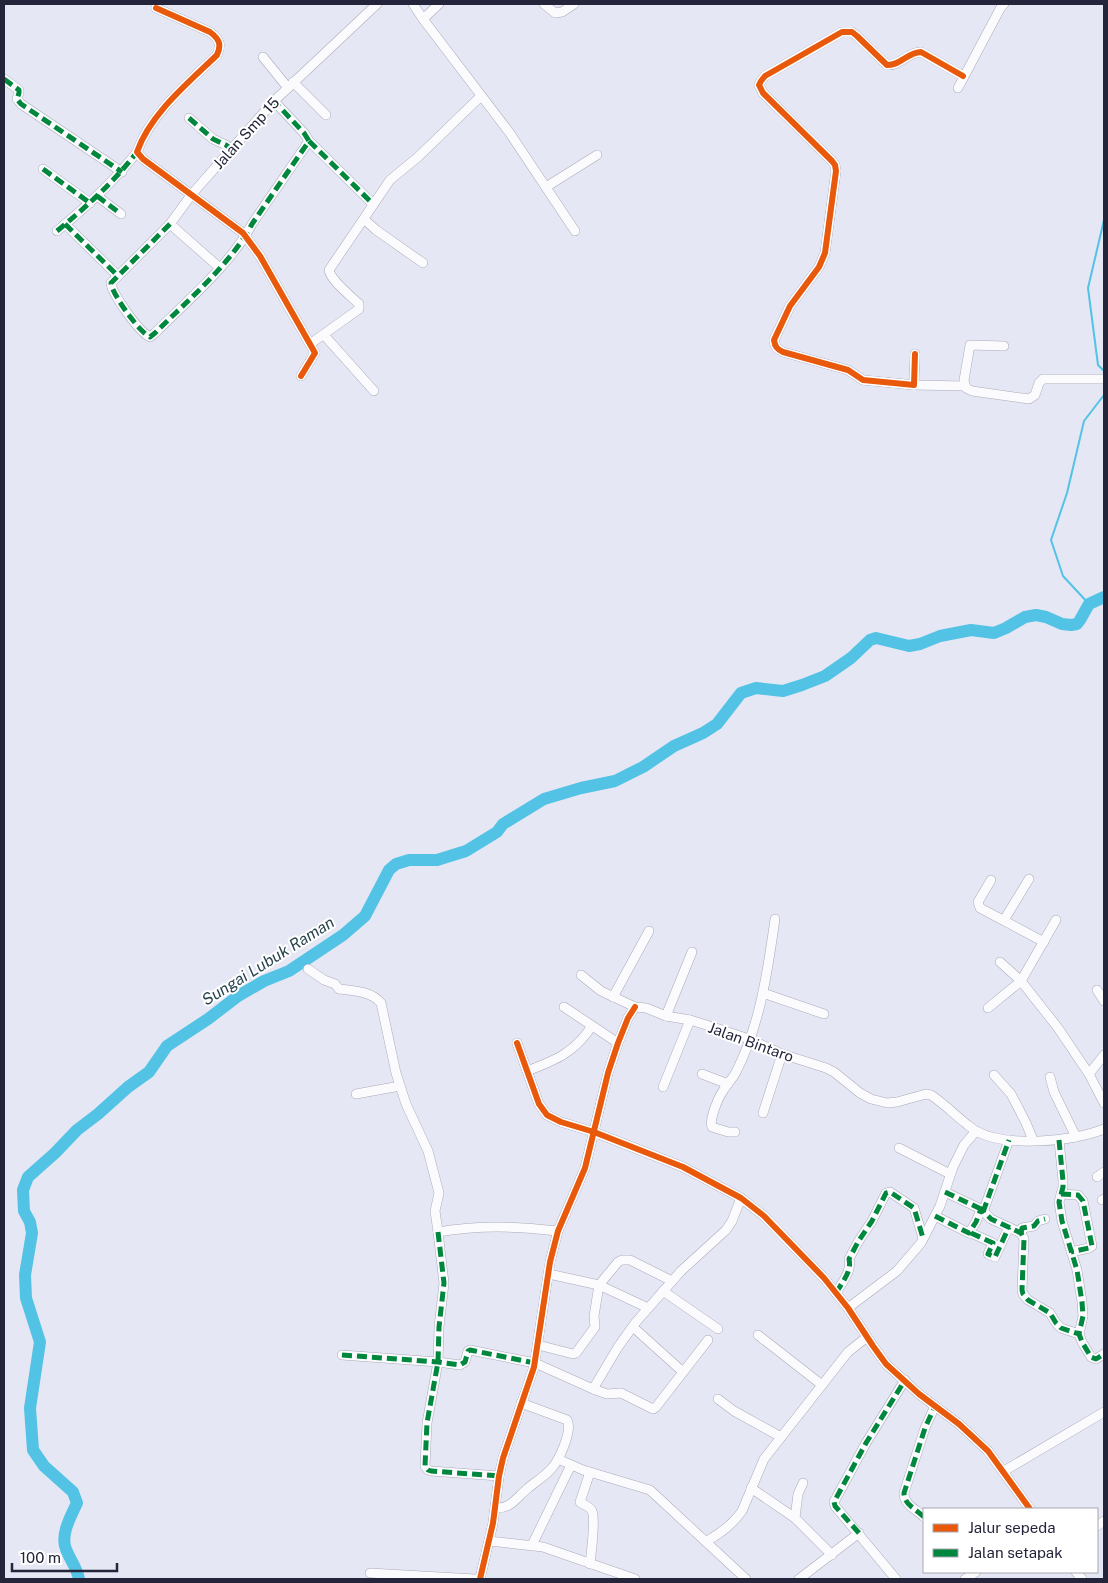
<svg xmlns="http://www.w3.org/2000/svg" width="1108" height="1583" viewBox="0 0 1108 1583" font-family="'Public Sans',sans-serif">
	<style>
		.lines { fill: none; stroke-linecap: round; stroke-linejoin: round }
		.stream { stroke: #52c3e4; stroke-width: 2 }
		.river { stroke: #52c3e4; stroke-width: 12 }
		.minor-casing { stroke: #aaaaba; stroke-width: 10 }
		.minor { stroke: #fbfbfd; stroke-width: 9 }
		.quiet { stroke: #00873e; stroke-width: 5; stroke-dasharray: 10 5; stroke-linecap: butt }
		.cycleway-casing { stroke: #fff; stroke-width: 9 }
		.cycleway { stroke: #e8590c; stroke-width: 6 }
		.labels { text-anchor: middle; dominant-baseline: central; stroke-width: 4; stroke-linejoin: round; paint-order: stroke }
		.street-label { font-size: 15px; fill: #24243b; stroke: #fff }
		.water-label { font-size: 16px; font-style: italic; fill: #26434d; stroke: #fff }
	</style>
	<rect width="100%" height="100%" fill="#e6e7f4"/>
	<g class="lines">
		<!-- stream -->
		<g class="stream">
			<polyline points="1104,220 1088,288 1098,365 1104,371"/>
			<polyline points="1089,604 1063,576 1051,540 1067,493 1084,421 1104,395"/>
		</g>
		<!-- river -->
		<path class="river" d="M79 1579C77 1568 70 1560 66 1549 60 1535 71 1516 77 1503L73 1492 44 1466 33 1450 30 1408 40 1342 26 1298 25 1275 32 1233 30 1222 24 1211 23 1190 28 1177 55 1153 77 1130 98 1114 128 1087 149 1072 167 1046 208 1019 238 996 264 981 289 971 343 935 365 916 389 870 396 864 409 860H437L466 851 497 832 503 824 544 799 581 788 615 781 643 767 674 746 703 733 717 724 741 693 756 688 783 691 802 685 825 676 851 658 870 640 876 638 909 646 920 644 940 636 971 630 994 633 1006 628 1025 617 1036 615 1046 617 1062 624 1071 625 1077 624 1080 620 1089 604 1104 597"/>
		<defs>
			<g id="minor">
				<polyline points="413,4 423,19 439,4"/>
				<polyline points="544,4 555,13 562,12 574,4"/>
				<path d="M156 8 210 32C219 39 222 44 217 55 189 82 150 114 137 152L143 159 243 233 260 256 315 353 301 376"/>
				<polyline points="423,19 509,132 575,231"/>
				<polyline points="263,57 288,88"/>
				<polyline points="4,79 19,90 19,93 17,99 21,104 122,172"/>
				<polyline points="293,82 326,115"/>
				<polyline points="958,88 1001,7 1004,4"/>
				<polyline points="189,118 213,139 226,145 231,149"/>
				<polyline points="309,141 373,204"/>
				<polyline points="43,169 90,203"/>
				<polyline points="546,187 597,155"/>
				<polyline points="97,196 121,214"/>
				<polyline points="364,219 376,230 423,263"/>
				<polyline points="65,224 117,275"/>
				<path d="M170 224 111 283C112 294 139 332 150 337L155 333C187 301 231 264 252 224L309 141 304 133 274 101"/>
				<path d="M57 231C86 207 114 182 137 152"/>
				<polyline points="220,268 170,224 192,194 274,101 377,4"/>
				<polyline points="324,335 374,391"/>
				<path d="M310 344 359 309V304C351 296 331 281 329 270L390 180 418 157 481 96"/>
				<polyline points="1004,346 970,345 964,380 966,388 972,391 1029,399 1035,395 1039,383 1043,379 1104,379"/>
				<path d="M915 354 914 385 863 380 848 370 783 352C777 349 775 347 774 340L790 306 819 267 825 253 836 171 835 165 832 161 763 93 759 85 761 81 765 76 842 32H852L857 36 887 65C900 66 908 52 921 52L963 76"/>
				<polyline points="914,385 965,386"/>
				<polyline points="991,880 978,902 980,908 1044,942"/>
				<polyline points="1004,920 1029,879"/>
				<polyline points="1056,920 1021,981 1058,1028 1089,1074 1104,1103"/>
				<path d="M308 969 324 980 335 984 339 989C354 991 371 991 381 1003L396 1073 406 1104 428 1151 439 1193 435 1211 438 1232C480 1225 516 1226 558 1231"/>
				<path d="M581 975 601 991 635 1007 646 1008 666 1016 690 1020 719 1029 749 1039 782 1054 826 1068 834 1072 860 1093 871 1099 887 1103 897 1102 926 1094 931 1095C943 1103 953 1113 964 1122 968 1125 972 1129 976 1131 1006 1148 1074 1141 1104 1129"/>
				<polyline points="1097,990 1104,1001"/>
				<polyline points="763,993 824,1014"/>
				<polyline points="613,997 649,931"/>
				<polyline points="564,1007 618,1043"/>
				<polyline points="988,1008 1021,981 1000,962"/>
				<polyline points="666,1016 692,952"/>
				<polyline points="517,1043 539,1104 547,1115 561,1122 594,1132 683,1167 741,1198 764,1216 824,1278 848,1308 873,1346 886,1364 919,1394 959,1424 988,1451 1030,1509"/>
				<path d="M527 1071C556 1060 574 1053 592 1026"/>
				<polyline points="702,1074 728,1084"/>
				<polyline points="1089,1074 1104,1055"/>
				<polyline points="994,1075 1011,1094 1026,1123 1033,1140"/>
				<polyline points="1050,1077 1054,1092 1076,1137"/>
				<polyline points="663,1087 690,1020"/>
				<polyline points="356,1094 400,1086"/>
				<polyline points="763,1113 782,1054"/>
				<path d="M735 1132H728L712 1127C709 1120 718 1098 723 1091 726 1084 733 1079 736 1072 760 1026 768 969 775 919"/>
				<polyline points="1059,1140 1063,1181 1063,1187 1059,1202 1062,1221 1077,1270 1082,1302 1083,1316 1079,1334 1082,1342 1091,1357 1096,1359 1104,1354"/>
				<polyline points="899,1148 950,1174"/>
				<polyline points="1097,1177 1104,1172"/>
				<polyline points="945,1192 981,1209"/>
				<polyline points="1061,1194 1078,1195 1083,1201 1092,1246 1089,1248 1071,1252"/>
				<polyline points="1102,1200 1104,1199"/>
				<polyline points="983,1212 1009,1140"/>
				<polyline points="935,1216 969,1233 976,1222 981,1209 991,1219 1021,1233 1024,1239 1022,1290 1023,1294 1028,1300 1050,1313 1056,1323 1061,1328 1079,1334"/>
				<polyline points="438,1232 444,1283 439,1327 438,1362 427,1423 425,1466 428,1470 431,1471 499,1476"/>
				<polyline points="971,1233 993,1243 988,1254 995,1257 1009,1227"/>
				<polyline points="1021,1233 1022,1228 1034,1226 1038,1221 1045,1219"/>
				<polyline points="549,1274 599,1285 648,1308"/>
				<polyline points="663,1291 718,1329"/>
				<path d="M836 1293C842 1282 852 1272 849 1259L858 1242 872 1221 886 1193 890 1192 914 1208 923 1238"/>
				<polyline points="848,1308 897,1271 921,1243 940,1206 953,1167 964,1145 976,1131"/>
				<polyline points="633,1327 683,1372"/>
				<polyline points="758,1335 822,1385"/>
				<polyline points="538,1345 573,1354 576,1353 595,1327 594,1316 599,1285 618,1262 622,1260 630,1260 672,1281"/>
				<polyline points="342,1355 438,1362 460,1365 465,1362 468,1351 470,1350 535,1363 593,1389 607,1394 621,1393 653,1409 656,1407 708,1340"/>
				<polyline points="593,1389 618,1347 636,1322 681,1271 726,1230 732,1221 741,1198"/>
				<polyline points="718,1399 734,1411 781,1437"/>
				<polyline points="558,1459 583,1470 650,1490 746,1579"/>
				<polyline points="1004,1471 1104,1412"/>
				<path d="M590 1472 580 1502C583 1505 590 1506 592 1511 596 1520 591 1553 590 1564"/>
				<polyline points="803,1483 798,1494 795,1518 832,1555"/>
				<polyline points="751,1488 795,1518"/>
				<path d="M495 1508C511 1509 516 1498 527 1489 535 1482 544 1477 551 1469 559 1461 573 1430 567 1420L521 1403"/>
				<path d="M924 1517C916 1509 904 1505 904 1493L925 1428 935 1406"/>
				<polyline points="1097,1526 1104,1521"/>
				<polyline points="489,1541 543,1547 635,1579"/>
				<path d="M707 1541C721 1533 733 1524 742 1511L764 1459 848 1352 867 1337"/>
				<polyline points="532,1545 571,1465"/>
				<polyline points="1076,1572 1082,1579"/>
				<polyline points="370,1573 475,1579"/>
				<polyline points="480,1579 493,1523 499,1476 503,1458 534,1367 550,1262 558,1231 585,1168 608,1073 618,1043 628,1018 635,1007"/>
				<polyline points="799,1579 859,1533"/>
				<polyline points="896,1579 835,1506 834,1502 866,1443 905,1380"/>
				<polyline points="965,1579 976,1572"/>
			</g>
		</defs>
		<!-- minor casing -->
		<use href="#minor" class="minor-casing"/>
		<!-- minor -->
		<use href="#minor" class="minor"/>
		<!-- quiet -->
		<g class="quiet">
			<polyline points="4,79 19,90 19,93 17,99 21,104 122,172"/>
			<polyline points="189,118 213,139 226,145 231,149"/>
			<polyline points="309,141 373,204"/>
			<polyline points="43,169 90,203"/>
			<polyline points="97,196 121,214"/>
			<polyline points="65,224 117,275"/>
			<path d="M170 224 111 283C112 294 139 332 150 337L155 333C187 301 231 264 252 224L309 141 304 133 274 101"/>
			<path d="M57 231C86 207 114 182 137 152"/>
			<polyline points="1059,1140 1063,1181 1063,1187 1059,1202 1062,1221 1077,1270 1082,1302 1083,1316 1079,1334 1082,1342 1091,1357 1096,1359 1104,1354"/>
			<polyline points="945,1192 981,1209"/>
			<polyline points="1061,1194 1078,1195 1083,1201 1092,1246 1089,1248 1071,1252"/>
			<polyline points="983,1212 1009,1140"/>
			<polyline points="935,1216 969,1233 976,1222 981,1209 991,1219 1021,1233 1024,1239 1022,1290 1023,1294 1028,1300 1050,1313 1056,1323 1061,1328 1079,1334"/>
			<polyline points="438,1232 444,1283 439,1327 438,1362 427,1423 425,1466 428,1470 431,1471 499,1476"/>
			<polyline points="971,1233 993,1243 988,1254 995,1257 1009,1227"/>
			<polyline points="1021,1233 1022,1228 1034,1226 1038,1221 1045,1219"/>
			<path d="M836 1293C842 1282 852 1272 849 1259L858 1242 872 1221 886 1193 890 1192 914 1208 923 1238"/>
			<polyline points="342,1355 438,1362 460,1365 465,1362 468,1351 470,1350 535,1363"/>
			<path d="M924 1517C916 1509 904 1505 904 1493L925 1428 935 1406"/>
			<polyline points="859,1533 835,1506 834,1502 866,1443 905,1380"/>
		</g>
		<defs>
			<g id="cycleway">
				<path d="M156 8 210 32C219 39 222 44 217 55 189 82 150 114 137 152L143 159 243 233 260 256 315 353 301 376"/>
				<path d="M915 354 914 385 863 380 848 370 783 352C777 349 775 347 774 340L790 306 819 267 825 253 836 171 835 165 832 161 763 93 759 85 761 81 765 76 842 32H852L857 36 887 65C900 66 908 52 921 52L963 76"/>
				<polyline points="517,1043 539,1104 547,1115 561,1122 594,1132 683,1167 741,1198 764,1216 824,1278 848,1308 873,1346 886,1364 919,1394 959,1424 988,1451 1030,1509"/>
				<polyline points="480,1579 493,1523 499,1476 503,1458 534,1367 550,1262 558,1231 585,1168 608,1073 618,1043 628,1018 635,1007"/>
			</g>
		</defs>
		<!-- cycleway casing -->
		<use href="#cycleway" class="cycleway-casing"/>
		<!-- cycleway -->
		<use href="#cycleway" class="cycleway"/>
	</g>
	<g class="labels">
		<!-- street labels -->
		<g class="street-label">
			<text transform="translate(246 133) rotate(-48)">Jalan Smp 15</text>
			<text transform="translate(751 1042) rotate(20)">Jalan Bintaro</text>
		</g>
		<!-- water labels -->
		<g class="water-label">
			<text transform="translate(268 961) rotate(-32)">Sungai Lubuk Raman</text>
		</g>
	</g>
	<!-- border -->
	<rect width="1108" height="1583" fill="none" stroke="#24243b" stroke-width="10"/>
	<!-- legend -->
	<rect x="923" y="1508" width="175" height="65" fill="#ffffff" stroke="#a7a7b1"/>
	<rect x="933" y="1524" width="25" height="8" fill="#e8590c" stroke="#a7a7b1"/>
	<text x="968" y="1533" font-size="15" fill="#24243b">Jalur sepeda</text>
	<rect x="933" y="1549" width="25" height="8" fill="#00873e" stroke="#a7a7b1"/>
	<text x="968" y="1558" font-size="15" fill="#24243b">Jalan setapak</text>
	<!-- scale -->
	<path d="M12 1563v8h105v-8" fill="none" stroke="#24243b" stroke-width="2.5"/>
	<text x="20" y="1563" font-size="15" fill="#24243b" stroke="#ffffff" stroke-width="4" paint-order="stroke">100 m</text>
</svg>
